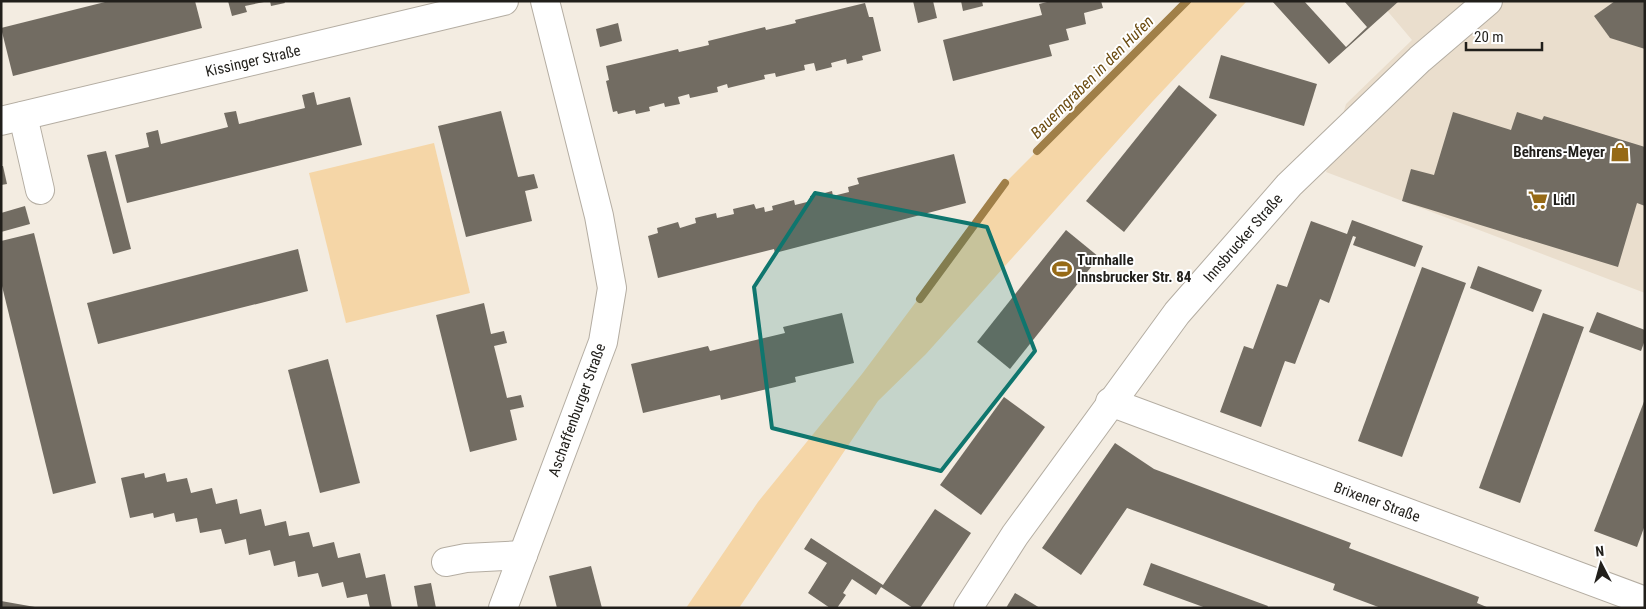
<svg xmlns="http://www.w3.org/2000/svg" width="1646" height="609" viewBox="0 0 1646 609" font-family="'Roboto Condensed',sans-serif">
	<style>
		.built { fill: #eadecd }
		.green { fill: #f5d6a7 }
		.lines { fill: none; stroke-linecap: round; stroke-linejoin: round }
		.stream { stroke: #a07f48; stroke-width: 8 }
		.building { fill: #726c62 }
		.minor-casing { stroke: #b4ada2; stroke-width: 30 }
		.minor { stroke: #fff; stroke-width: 28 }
		.marked { fill: #0f766e; fill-opacity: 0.2; stroke: #0f766e; stroke-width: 4; stroke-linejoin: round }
		.labels { text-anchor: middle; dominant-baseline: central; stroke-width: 4; stroke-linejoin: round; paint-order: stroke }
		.street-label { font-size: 15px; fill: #211f1b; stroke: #fff }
		.poi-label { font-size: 15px; font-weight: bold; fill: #211f1b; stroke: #fff; text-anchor: start }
		.water-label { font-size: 16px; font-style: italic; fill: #6c4c11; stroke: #fff }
	</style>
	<rect width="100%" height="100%" fill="#f3ece1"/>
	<!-- built -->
	<polygon class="built" points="1379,1 1645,1 1645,293 1326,172 1346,104 1412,40"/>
	<!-- green -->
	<g class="green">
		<polygon points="1187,1 1247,1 1153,101 926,354 878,401 739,608 686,608 758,502 862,374 1005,183"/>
		<polygon points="434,143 470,293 346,323 309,173"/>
	</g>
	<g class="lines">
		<!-- stream -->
		<g class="stream">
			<polyline points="1037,151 1187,1"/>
			<polyline points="920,299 1005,183"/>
		</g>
	</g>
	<!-- building -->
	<g class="building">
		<polygon points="109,1 195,1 202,28 13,76 1,28"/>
		<polygon points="228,1 264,1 264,2 245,6 247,12 232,16"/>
		<polygon points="270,1 284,1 285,3 271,6"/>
		<polygon points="913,1 933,1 937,18 918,23"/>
		<polygon points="961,1 982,1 983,6 963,11"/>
		<polygon points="1051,1 1101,1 1103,8 1084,13 1086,24 1066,29 1069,40 1049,45 1052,56 953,81 943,40 1042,15 1039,4"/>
		<polygon points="1272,1 1304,1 1346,47 1367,27 1344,1 1399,1 1329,64"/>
		<polygon points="1615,1 1645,1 1645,49 1610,38 1594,16"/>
		<polygon points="865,3 869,17 873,17 881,51 862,56 863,60 847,64 846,59 831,63 832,67 816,71 814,63 804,65 805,70 776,77 775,73 764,75 765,79 728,88 727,84 717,87 718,92 690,98 689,94 678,97 680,104 665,107 664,103 649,107 650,111 636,114 635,110 618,114 617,111 613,112 606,81 609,80 606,66 678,49 679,52 709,45 708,41 765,27 766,30 796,23 795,20"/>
		<polygon points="618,23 622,41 600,47 596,29"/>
		<polygon points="1221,55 1317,84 1304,126 1209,98"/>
		<polygon points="1179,85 1217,115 1124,232 1086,201"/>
		<polygon points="314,92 317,105 350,97 362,145 127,203 115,155 149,147 146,133 158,130 161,144 228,127 224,113 236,111 239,124 305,108 302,95"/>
		<polygon points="501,111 518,177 534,174 538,188 525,191 532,221 466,237 438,126"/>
		<polygon points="1453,112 1511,130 1517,112 1542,120 1544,116 1645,147 1645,206 1637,203 1618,267 1402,201 1411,169 1434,175"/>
		<polygon points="106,151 131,249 113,254 87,155"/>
		<polygon points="954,154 966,203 775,253 774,249 658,278 648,236 658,233 657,228 678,222 680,228 696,223 695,218 716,213 717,218 734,214 733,209 754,204 756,209 764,207 765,212 773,210 772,206 794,200 795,205 811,201 810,196 821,194 832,191 833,196 849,192 848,187 859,184 857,178"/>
		<polygon points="1,166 3,166 7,184 1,185"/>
		<polygon points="25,206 30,224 1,232 1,213"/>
		<polygon points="1352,220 1423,246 1415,267 1353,245 1356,237 1353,236 1329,303 1320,299 1295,364 1285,361 1261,427 1220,412 1244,346 1253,349 1277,284 1287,287 1311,221 1347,234"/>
		<polygon points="1066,230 1099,257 1010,369 977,342"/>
		<polygon points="34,233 96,483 53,494 1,282 1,241"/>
		<polygon points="298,249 308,291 98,344 87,303"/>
		<polygon points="1478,266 1542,290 1533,312 1470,288"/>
		<polygon points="1422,267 1466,283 1402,457 1358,441"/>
		<polygon points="484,303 491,334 504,331 507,343 494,346 507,398 521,395 524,407 510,410 517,440 470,452 436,315"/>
		<polygon points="1597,312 1645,330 1645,340 1641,351 1589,332"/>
		<polygon points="842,313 854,363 795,377 796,382 721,400 720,395 643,413 631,364 708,346 710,351 785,333 783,327"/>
		<polygon points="1543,313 1584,327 1520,503 1479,488"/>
		<polygon points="328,359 360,483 320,493 288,370"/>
		<polygon points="1004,397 1045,427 981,515 940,485"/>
		<polygon points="1645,399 1645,525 1637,547 1594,531"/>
		<polygon points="1115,443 1154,469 1351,543 1349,548 1479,597 1477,603 1489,608 1381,608 1333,590 1335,584 1127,508 1081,575 1042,548"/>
		<polygon points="144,473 145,478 165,473 167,482 187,478 191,493 212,488 216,504 237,499 240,514 261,509 265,526 286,521 289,536 309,532 313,547 334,542 338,558 360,553 366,578 385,574 392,608 370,608 367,594 347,598 343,582 322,587 318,573 298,577 295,561 274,566 270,550 249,555 246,539 225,544 221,529 200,533 197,518 176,522 174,513 154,518 153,513 130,518 121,478"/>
		<polygon points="935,509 971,533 920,608 913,608 881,587 876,595 852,579 843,593 846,595 837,608 830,608 808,593 827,563 804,549 811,538 883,585"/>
		<polygon points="1151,563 1268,606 1267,608 1206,608 1143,585"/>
		<polygon points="591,566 602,608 557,608 549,576"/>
		<polygon points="431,583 436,608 418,608 414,586"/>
		<polygon points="1015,593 1040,608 1006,608"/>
		<polygon points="1,601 35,607 35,608 1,608"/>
	</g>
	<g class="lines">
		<defs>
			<g id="minor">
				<polyline points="23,116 40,190"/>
				<polyline points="1,121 504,1"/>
				<polyline points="1110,402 1645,601"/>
				<polyline points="446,562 466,558 523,555"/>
				<polyline points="503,608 603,342 612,288 599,216 545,1"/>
				<polyline points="968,608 1015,535 1177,313 1289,185 1420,59 1488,1"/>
			</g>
		</defs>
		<!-- minor casing -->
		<use href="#minor" class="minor-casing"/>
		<!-- minor -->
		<use href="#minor" class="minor"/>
	</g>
	<!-- marked area -->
	<path class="marked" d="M815 193 987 227 1035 351 941 471 772 428 754 287Z"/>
	<!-- icons -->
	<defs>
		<symbol id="shop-bare" viewBox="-9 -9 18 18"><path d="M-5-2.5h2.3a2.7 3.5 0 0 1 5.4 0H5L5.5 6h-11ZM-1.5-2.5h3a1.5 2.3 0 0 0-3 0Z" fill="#966a17" stroke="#fff" stroke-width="2.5" paint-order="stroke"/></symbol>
		<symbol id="supermarket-bare" viewBox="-9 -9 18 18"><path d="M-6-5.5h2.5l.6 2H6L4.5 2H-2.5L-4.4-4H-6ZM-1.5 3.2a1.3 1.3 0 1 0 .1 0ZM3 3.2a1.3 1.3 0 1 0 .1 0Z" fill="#966a17" stroke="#fff" stroke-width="2.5" paint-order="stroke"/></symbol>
		<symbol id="stadium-bare" viewBox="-9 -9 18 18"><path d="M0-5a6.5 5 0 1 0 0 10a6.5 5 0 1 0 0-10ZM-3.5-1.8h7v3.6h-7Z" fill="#966a17" stroke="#fff" stroke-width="2.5" paint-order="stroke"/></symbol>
	</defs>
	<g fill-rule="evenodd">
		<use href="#shop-bare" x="1606" y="138" width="28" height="28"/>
		<use href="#supermarket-bare" x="1524" y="186" width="28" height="28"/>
		<use href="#stadium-bare" x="1048" y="255" width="28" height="28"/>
	</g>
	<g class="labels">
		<!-- street labels -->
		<g class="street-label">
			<text transform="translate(253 61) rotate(-13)">Kissinger Straße</text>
			<text transform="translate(1243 238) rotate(-49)">Innsbrucker Straße</text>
			<text transform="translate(577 410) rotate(-70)">Aschaffenburger Straße</text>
			<text transform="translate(1377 502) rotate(20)">Brixener Straße</text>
		</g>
		<!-- poi labels -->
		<g class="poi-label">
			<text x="1605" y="152" text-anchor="end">Behrens-Meyer</text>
			<text x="1553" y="200">Lidl</text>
			<text x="1077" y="260">Turnhalle<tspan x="1077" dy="17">Innsbrucker Str. 84</tspan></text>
		</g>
		<!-- water labels -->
		<g class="water-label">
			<text transform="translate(1092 77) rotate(-45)">Bauerngraben in den Hufen</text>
		</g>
	</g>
	<!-- border -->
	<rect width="1646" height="609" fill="none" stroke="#211f1b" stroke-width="5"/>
	<!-- north arrow -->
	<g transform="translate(1601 564) rotate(354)" stroke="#ffffff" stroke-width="4" paint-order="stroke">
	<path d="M0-4L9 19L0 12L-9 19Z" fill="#211f1b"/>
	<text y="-8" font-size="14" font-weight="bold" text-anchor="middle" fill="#211f1b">N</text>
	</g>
	<!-- scale -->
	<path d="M1466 42v8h76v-8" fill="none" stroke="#211f1b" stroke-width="2.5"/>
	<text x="1474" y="42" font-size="15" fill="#211f1b" stroke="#ffffff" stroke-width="4" paint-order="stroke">20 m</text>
</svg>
